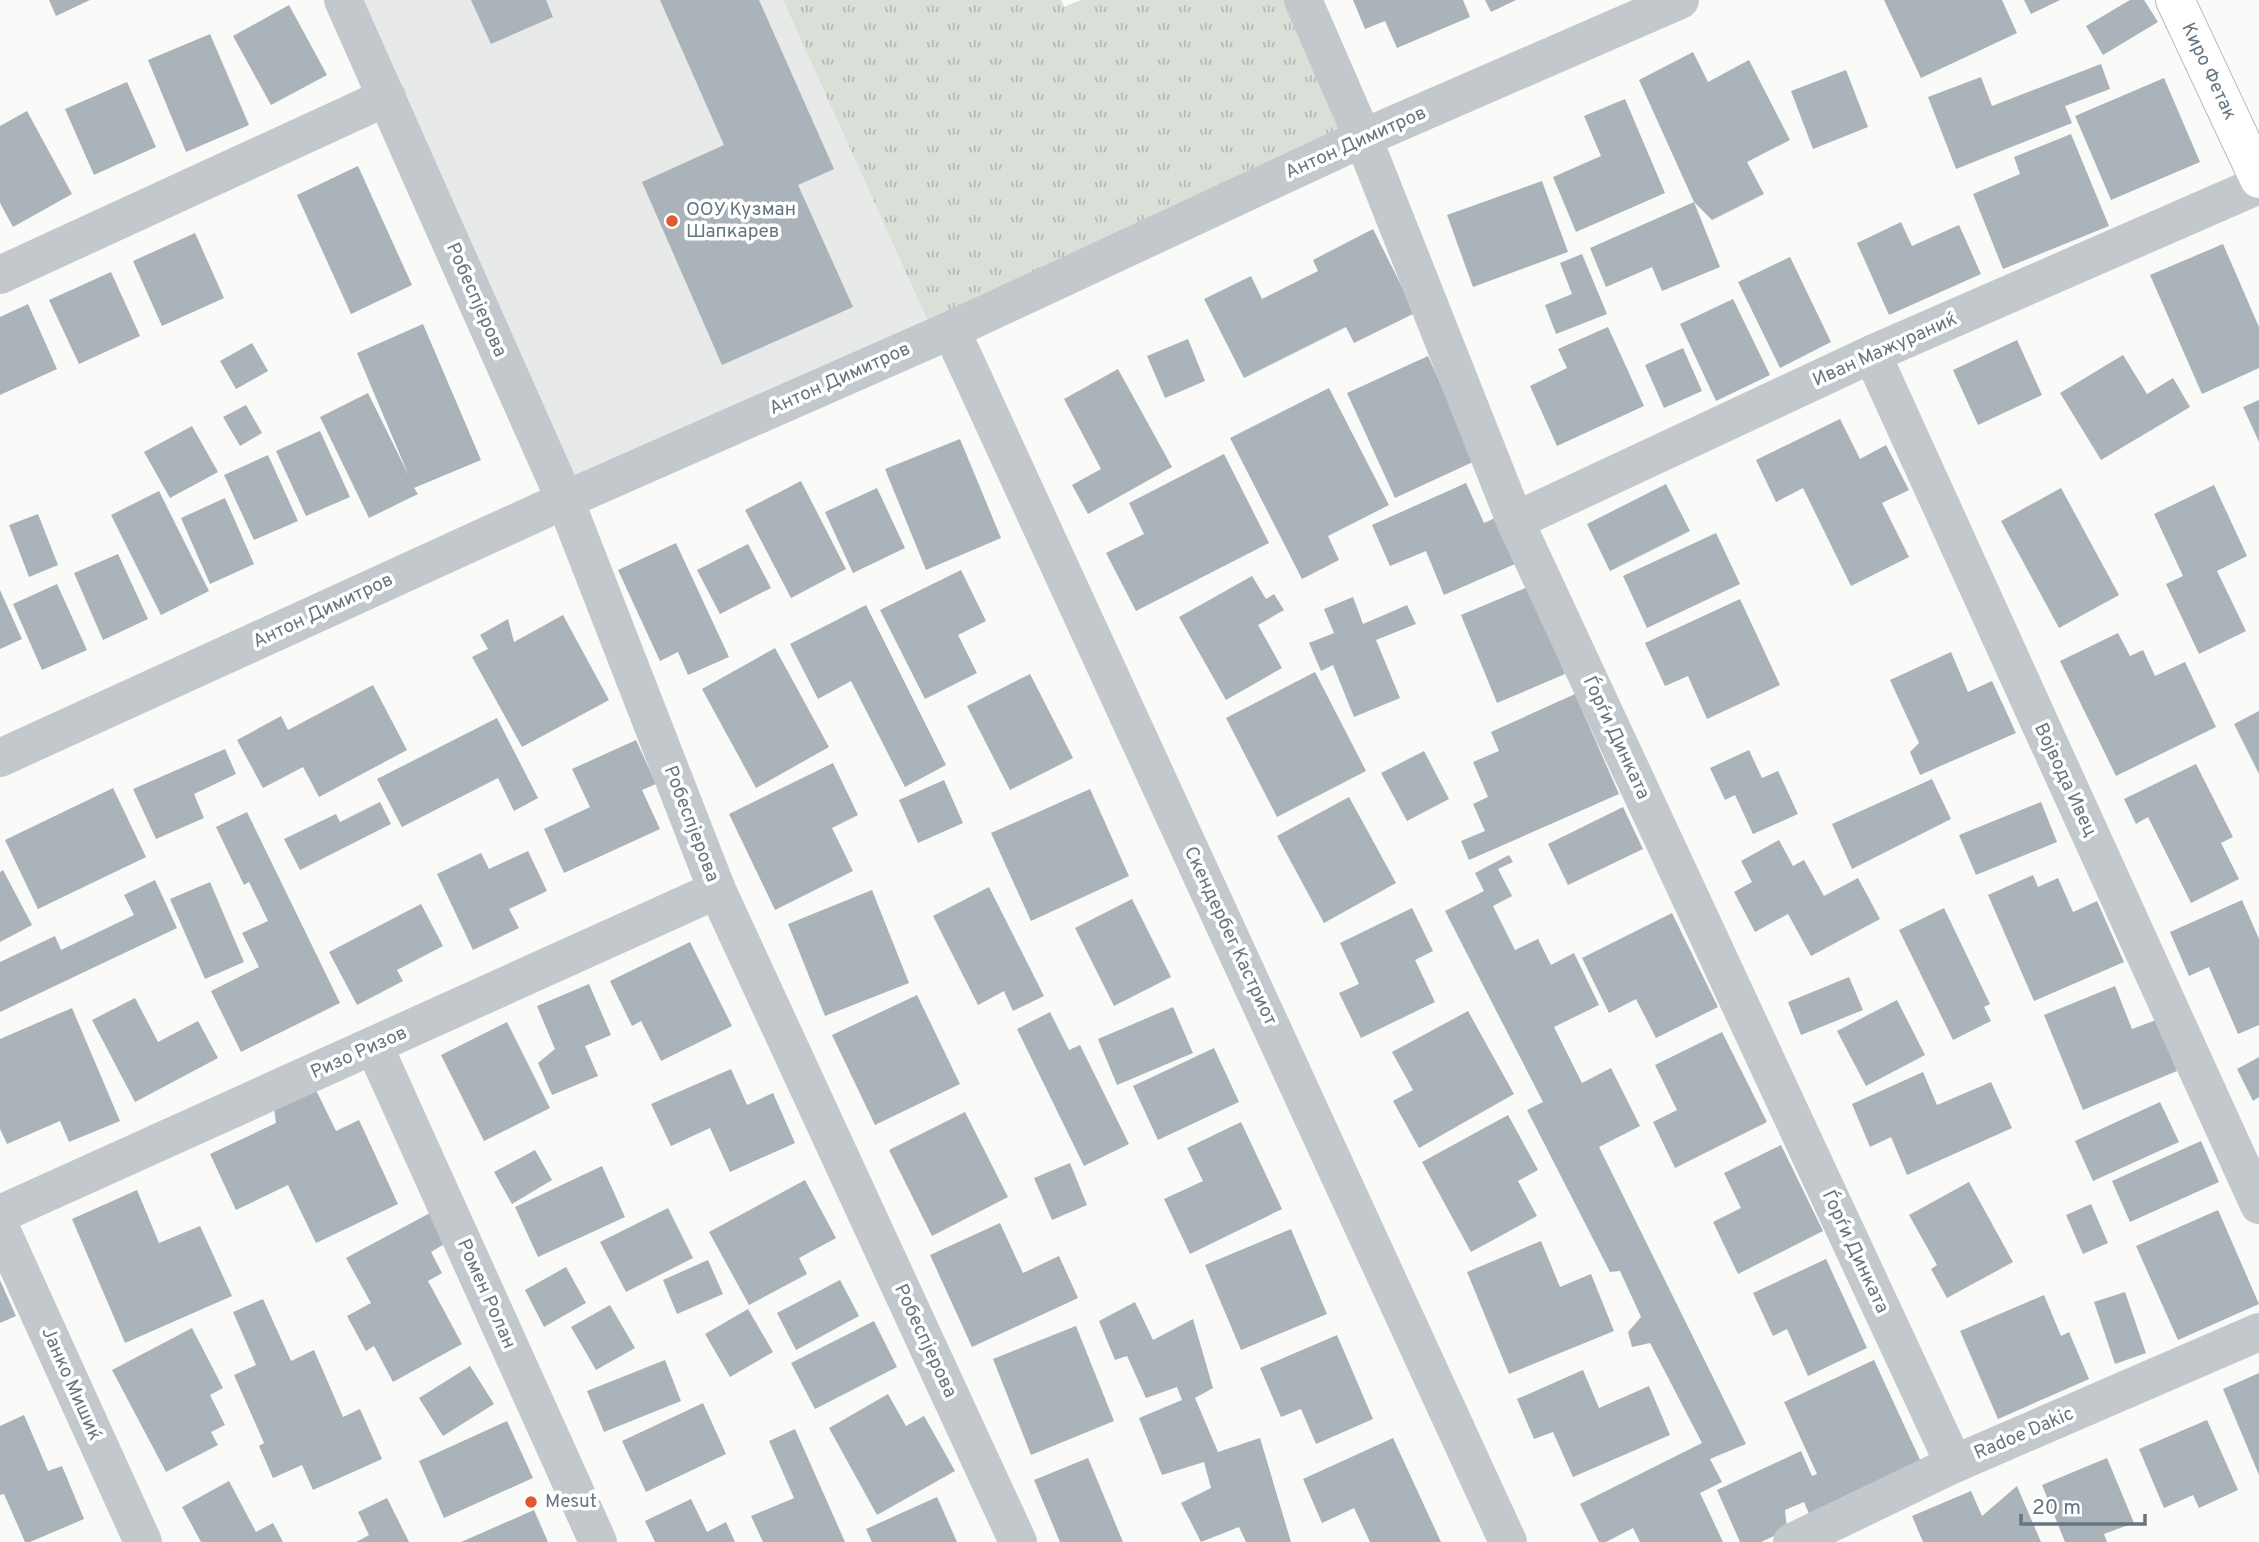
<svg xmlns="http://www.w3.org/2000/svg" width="2259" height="1542" viewBox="0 0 2259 1542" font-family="Overpass,sans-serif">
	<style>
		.built { fill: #e8e9e9 }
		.grass { fill: url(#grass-tufts) }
		.building { fill: #aab3b9 }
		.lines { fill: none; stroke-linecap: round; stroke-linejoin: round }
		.major-casing { stroke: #b5babe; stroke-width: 40 }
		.minor { stroke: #c3c8cc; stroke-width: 38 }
		.major { stroke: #fff; stroke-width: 38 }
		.poi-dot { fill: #e4572e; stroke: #fff; stroke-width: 2.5 }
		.labels { text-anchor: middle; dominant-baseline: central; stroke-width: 7; stroke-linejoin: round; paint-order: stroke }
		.street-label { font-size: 19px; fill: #657683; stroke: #fff }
		.poi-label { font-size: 19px; fill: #657683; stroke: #fff; text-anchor: start }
	</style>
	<defs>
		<pattern id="grass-tufts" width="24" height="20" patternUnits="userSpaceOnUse" patternTransform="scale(1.75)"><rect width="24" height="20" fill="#dadfd7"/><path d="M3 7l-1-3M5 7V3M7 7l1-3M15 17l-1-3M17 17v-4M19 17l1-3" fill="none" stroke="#b4b9b4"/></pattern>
	</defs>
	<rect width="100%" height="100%" fill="#fafaf8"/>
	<!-- built -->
	<polygon class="built" points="363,0 783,0 930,326 577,486"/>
	<!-- grass -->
	<polygon class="grass" points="783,0 1061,0 1064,7 1081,0 1303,0 1363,138 930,326"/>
	<!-- building -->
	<g class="building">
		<polygon points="49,0 90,0 56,16"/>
		<polygon points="471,0 546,0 553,17 491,44"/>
		<polygon points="660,0 759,0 834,169 798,185 853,307 722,365 642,182 724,145"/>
		<polygon points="1353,0 1463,0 1470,17 1397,48 1385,21 1365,29"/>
		<polygon points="1485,0 1516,0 1491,12"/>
		<polygon points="1884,0 2002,0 2017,33 1921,78"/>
		<polygon points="2024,0 2060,0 2031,14"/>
		<polygon points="2130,0 2144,0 2158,22 2103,55 2086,26"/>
		<polygon points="289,5 327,75 271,105 233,36"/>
		<polygon points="210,34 249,125 186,152 148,60"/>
		<polygon points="1693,52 1708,82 1749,60 1790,140 1747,162 1764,194 1712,220 1694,202 1639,80"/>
		<polygon points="2101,64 2110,89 2065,106 2072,123 1956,169 1928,97 1981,77 1992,106"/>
		<polygon points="1846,70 1868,127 1813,149 1791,91"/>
		<polygon points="2164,78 2200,162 2111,200 2075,116"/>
		<polygon points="127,82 156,147 94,175 65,109"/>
		<polygon points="1625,99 1665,193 1576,232 1553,177 1601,156 1584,116"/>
		<polygon points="27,111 72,194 13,227 0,203 0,126"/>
		<polygon points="2071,134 2109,226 2003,269 1973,194 2020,174 2014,157"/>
		<polygon points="358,166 412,285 351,314 297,195"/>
		<polygon points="1542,181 1568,252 1473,287 1447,215"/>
		<polygon points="1694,202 1720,267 1662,291 1652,267 1606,287 1590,248"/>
		<polygon points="1901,222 1912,246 1959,225 1981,274 1889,315 1857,243"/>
		<polygon points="1373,229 1415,313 1354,343 1346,327 1244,378 1204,299 1251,276 1262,299 1318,271 1313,260"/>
		<polygon points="195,233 224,298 162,326 133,261"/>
		<polygon points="2223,244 2259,327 2259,368 2202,394 2150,275"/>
		<polygon points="1582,254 1607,314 1556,334 1545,305 1572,294 1560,263"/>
		<polygon points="1790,257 1831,342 1780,368 1738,282"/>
		<polygon points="111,272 140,336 79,364 49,300"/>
		<polygon points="1733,299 1770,375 1716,401 1680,324"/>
		<polygon points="28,304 57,369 0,395 0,317"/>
		<polygon points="423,324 481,460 414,488 418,494 369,518 320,417 368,393 409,476 357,353"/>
		<polygon points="1608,327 1644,406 1557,446 1530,386 1567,368 1558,349"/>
		<polygon points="1188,339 1205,381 1165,398 1147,356"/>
		<polygon points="2017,340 2042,395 1978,425 1953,370"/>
		<polygon points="252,343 268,371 236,389 220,361"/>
		<polygon points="1683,348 1702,391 1664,408 1645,365"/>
		<polygon points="2123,355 2147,394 2173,378 2190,407 2101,460 2060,393"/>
		<polygon points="1428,356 1475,461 1395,498 1347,393"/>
		<polygon points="1118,369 1172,467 1088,514 1072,485 1101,469 1064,399"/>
		<polygon points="1329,388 1389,505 1328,536 1339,560 1302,579 1230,438"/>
		<polygon points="2259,400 2259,442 2243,407"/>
		<polygon points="246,405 262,433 240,446 223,417"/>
		<polygon points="1840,419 1860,459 1886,445 1909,490 1882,503 1909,557 1851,586 1803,488 1776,502 1756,460"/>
		<polygon points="192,426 218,472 170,498 144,452"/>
		<polygon points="320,431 350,497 306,516 276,451"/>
		<polygon points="960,439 1001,538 926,570 885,469"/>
		<polygon points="1224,454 1269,543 1136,611 1106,553 1144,534 1129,503"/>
		<polygon points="268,455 298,521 254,540 224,475"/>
		<polygon points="801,481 846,569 791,598 745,510"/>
		<polygon points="1466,483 1484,523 1495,518 1515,564 1444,595 1426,551 1390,566 1372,525"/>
		<polygon points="1666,484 1690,531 1610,571 1587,524"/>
		<polygon points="2214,485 2247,556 2217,571 2246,631 2199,654 2166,584 2183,576 2154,514"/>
		<polygon points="877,488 905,548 853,573 825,512"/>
		<polygon points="2061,488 2119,595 2059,628 2001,521"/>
		<polygon points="159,491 209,591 161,615 111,515"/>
		<polygon points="225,498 254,564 210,584 181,518"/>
		<polygon points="38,514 58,565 29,577 9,525"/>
		<polygon points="1716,533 1740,584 1647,628 1623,576"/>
		<polygon points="676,543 729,657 688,675 678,652 660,661 618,570"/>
		<polygon points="748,544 771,588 720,614 697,570"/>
		<polygon points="118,554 148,619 103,640 74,573"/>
		<polygon points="961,570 986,621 958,635 977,673 925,699 880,610"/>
		<polygon points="1252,576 1266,599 1274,594 1284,610 1258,625 1282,668 1226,700 1179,617"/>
		<polygon points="57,584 87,650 42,670 13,604"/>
		<polygon points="1530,586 1565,674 1497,703 1461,615"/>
		<polygon points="0,590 22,639 0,649"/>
		<polygon points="1353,597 1363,624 1407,605 1416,624 1376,640 1400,698 1354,717 1333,665 1321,671 1309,643 1334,633 1324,609"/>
		<polygon points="1740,599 1780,685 1707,719 1688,676 1665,686 1645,643"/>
		<polygon points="866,605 946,765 905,787 851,681 818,699 790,644"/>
		<polygon points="563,615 609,700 522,747 472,657 488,649 480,635 508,619 514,642"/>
		<polygon points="2118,633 2130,656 2143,650 2155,676 2185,662 2216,727 2116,776 2060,661"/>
		<polygon points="775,648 829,747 756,788 702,689"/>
		<polygon points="1951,652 1968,692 1992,681 2016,733 1920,775 1910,752 1919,743 1890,680"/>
		<polygon points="1315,672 1366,771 1277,817 1226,718"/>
		<polygon points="1030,674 1073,758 1010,790 967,706"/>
		<polygon points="373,685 407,750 319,797 303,767 263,788 237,740 281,716 288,730"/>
		<polygon points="1575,694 1619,794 1469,860 1461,841 1485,831 1473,804 1488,797 1473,762 1499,751 1491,732"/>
		<polygon points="2259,711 2259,774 2234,724"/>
		<polygon points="497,718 538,798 514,811 498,778 402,827 377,779"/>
		<polygon points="636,740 656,784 642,790 660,829 564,873 544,829 590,807 572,769"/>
		<polygon points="225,749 236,774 194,794 204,818 156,839 133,789"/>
		<polygon points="1749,750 1762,778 1778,771 1798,814 1753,834 1735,795 1725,800 1710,768"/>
		<polygon points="1424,751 1449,799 1407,821 1381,773"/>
		<polygon points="833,763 858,815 832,828 853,871 775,910 729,814"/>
		<polygon points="2196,764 2233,837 2221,843 2239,879 2191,903 2148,817 2136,824 2124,799"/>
		<polygon points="1932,779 1951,819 1852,869 1832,824"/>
		<polygon points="944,780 963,823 918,843 899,800"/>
		<polygon points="113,788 146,857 38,909 5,840"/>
		<polygon points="1090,789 1129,876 1031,921 991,833"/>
		<polygon points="1349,797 1396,883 1324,923 1277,836"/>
		<polygon points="380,802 391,824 300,870 284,839 336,814 340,822"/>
		<polygon points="2041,802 2057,842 1976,875 1959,835"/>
		<polygon points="1623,807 1643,849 1568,885 1548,844"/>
		<polygon points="247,812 340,1003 241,1052 211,991 259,967 242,933 268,921 249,882 244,885 216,827"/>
		<polygon points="1779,840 1793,866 1804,860 1824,896 1858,878 1880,919 1811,956 1788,914 1755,932 1734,892 1752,882 1741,861"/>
		<polygon points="528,851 547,891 509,909 519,928 473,950 437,874 481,853 489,869"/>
		<polygon points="1509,855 1513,862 1498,869 1512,896 1493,906 1515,950 1538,939 1551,965 1574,953 1599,1005 1554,1027 1582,1083 1611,1068 1640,1126 1599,1147 1746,1444 1710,1459 1722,1482 1700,1493 1723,1542 1640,1542 1633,1528 1606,1542 1599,1542 1580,1504 1702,1443 1650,1343 1632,1347 1628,1332 1641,1317 1620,1271 1610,1272 1527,1110 1543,1102 1445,911 1484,891 1475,873"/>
		<polygon points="3,870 32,925 0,942 0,872"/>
		<polygon points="2033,875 2038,887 2058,878 2073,912 2097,901 2124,962 2034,1001 1988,895"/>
		<polygon points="155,880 177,928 0,1012 0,962 55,936 61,950 134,915 124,895"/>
		<polygon points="210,882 244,962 205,979 170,899"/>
		<polygon points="989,887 1044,996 1013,1011 1004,991 978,1005 933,916"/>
		<polygon points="872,890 909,983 825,1016 788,924"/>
		<polygon points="1132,899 1171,977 1114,1006 1075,928"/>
		<polygon points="2242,900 2259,939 2259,1025 2238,1034 2209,967 2189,976 2170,932"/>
		<polygon points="421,904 443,946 397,970 403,981 357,1005 329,952"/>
		<polygon points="1412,908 1433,951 1415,960 1435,1002 1361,1038 1339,993 1359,984 1340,943"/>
		<polygon points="1944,908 1990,1004 1984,1007 1991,1021 1953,1040 1899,930"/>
		<polygon points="1672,913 1718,1007 1656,1038 1636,999 1609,1013 1582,958"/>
		<polygon points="690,942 732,1026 661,1061 641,1021 632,1026 610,981"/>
		<polygon points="1849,977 1863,1010 1801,1035 1788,1002"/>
		<polygon points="589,984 611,1035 585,1046 598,1076 552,1095 538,1063 555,1049 537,1006"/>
		<polygon points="2115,986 2132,1029 2156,1020 2177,1071 2083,1110 2044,1015"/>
		<polygon points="917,995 960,1084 875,1125 832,1035"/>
		<polygon points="135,998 158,1042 198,1021 218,1058 135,1102 92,1020"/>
		<polygon points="1897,1000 1925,1055 1866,1086 1837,1031"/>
		<polygon points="1173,1007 1193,1053 1117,1085 1098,1039"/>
		<polygon points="72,1008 120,1121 69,1142 60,1121 7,1144 0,1129 0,1039"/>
		<polygon points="1468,1011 1514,1094 1419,1148 1393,1101 1413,1090 1392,1052"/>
		<polygon points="1050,1012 1069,1050 1080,1045 1129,1144 1084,1166 1017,1029"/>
		<polygon points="507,1022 550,1108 484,1141 441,1055"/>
		<polygon points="1722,1032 1767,1122 1675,1168 1653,1122 1677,1110 1655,1065"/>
		<polygon points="1214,1048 1239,1102 1158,1140 1133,1086"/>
		<polygon points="2259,1057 2259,1097 2253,1101 2237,1069"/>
		<polygon points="731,1069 747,1105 773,1093 795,1143 730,1172 710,1128 671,1146 651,1104"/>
		<polygon points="1923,1072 1937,1105 1991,1082 2012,1128 1907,1175 1891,1137 1870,1147 1852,1104"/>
		<polygon points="315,1088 336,1131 359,1120 398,1204 316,1243 288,1185 236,1210 210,1154 276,1123 274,1108"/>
		<polygon points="2160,1102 2179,1142 2093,1181 2075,1141"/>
		<polygon points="965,1112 1008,1197 932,1236 889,1150"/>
		<polygon points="1508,1115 1538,1170 1518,1181 1537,1216 1471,1252 1422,1162"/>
		<polygon points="1241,1122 1282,1209 1190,1254 1164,1199 1203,1181 1187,1148"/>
		<polygon points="2201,1141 2219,1182 2130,1222 2112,1181"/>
		<polygon points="1781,1145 1823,1231 1738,1274 1713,1222 1741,1208 1724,1173"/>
		<polygon points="535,1150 552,1180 512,1204 494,1172"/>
		<polygon points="1070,1163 1087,1205 1052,1220 1034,1178"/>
		<polygon points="602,1166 625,1217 538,1257 515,1207"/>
		<polygon points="805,1180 836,1238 799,1258 807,1274 749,1305 709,1232"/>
		<polygon points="1969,1182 2013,1262 1947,1298 1931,1269 1937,1265 1909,1215"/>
		<polygon points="137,1190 159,1243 200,1226 232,1296 125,1343 72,1219"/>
		<polygon points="2091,1204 2108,1243 2083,1254 2066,1215"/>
		<polygon points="668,1208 693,1258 626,1292 600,1242"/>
		<polygon points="2218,1210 2259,1304 2178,1340 2136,1246"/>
		<polygon points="430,1213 446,1243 431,1252 442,1273 428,1281 462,1344 393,1382 374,1346 366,1351 347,1316 371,1303 346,1258"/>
		<polygon points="1000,1223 1023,1273 1059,1256 1078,1298 972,1347 930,1255"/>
		<polygon points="1291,1229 1327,1314 1241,1350 1205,1265"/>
		<polygon points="1541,1241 1560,1287 1591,1274 1614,1331 1509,1374 1467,1272"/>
		<polygon points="1826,1259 1867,1348 1808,1376 1787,1329 1773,1336 1753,1293"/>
		<polygon points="708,1260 723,1294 677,1314 663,1280"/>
		<polygon points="566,1267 586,1303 544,1327 525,1290"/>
		<polygon points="0,1280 16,1316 0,1323"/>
		<polygon points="840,1280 859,1316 796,1350 777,1313"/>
		<polygon points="2125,1292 2146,1353 2115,1364 2094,1302"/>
		<polygon points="2044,1295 2061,1336 2069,1332 2089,1379 1998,1419 1960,1331"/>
		<polygon points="263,1299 291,1361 314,1350 343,1417 360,1409 382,1459 313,1490 302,1465 273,1478 259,1446 264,1443 234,1375 256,1365 233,1312"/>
		<polygon points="1135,1302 1153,1340 1193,1319 1213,1388 1195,1398 1218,1452 1260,1438 1291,1542 1246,1542 1239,1527 1201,1542 1181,1503 1211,1488 1204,1462 1162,1475 1139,1418 1182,1400 1177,1387 1146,1398 1127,1356 1115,1360 1099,1321"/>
		<polygon points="610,1305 635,1348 596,1370 571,1327"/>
		<polygon points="748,1309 773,1352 730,1377 705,1334"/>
		<polygon points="874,1321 897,1367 815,1409 791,1363"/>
		<polygon points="1076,1326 1114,1421 1031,1455 993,1359"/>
		<polygon points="192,1328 223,1388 210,1395 225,1425 211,1432 218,1445 166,1472 112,1370"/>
		<polygon points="1337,1335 1373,1419 1316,1444 1301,1409 1281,1417 1260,1368"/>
		<polygon points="665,1360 681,1401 604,1432 587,1391"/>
		<polygon points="1874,1360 1922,1464 1810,1516 1804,1502 1785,1510 1787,1530 1761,1542 1740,1542 1717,1490 1801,1451 1812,1476 1817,1474 1784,1402"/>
		<polygon points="470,1366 494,1404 443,1436 419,1398"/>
		<polygon points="1583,1370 1599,1408 1649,1386 1670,1435 1573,1477 1553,1432 1534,1439 1517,1399"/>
		<polygon points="2259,1373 2259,1475 2223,1389"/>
		<polygon points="888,1394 906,1426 924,1416 955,1471 877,1515 829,1428"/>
		<polygon points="703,1403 726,1454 646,1492 622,1441"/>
		<polygon points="24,1415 48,1471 62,1466 84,1519 30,1542 25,1542 4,1494 0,1495 0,1426"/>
		<polygon points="2207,1420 2238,1490 2199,1508 2193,1495 2164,1508 2139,1449"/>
		<polygon points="507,1421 533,1478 444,1518 419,1461"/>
		<polygon points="795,1429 845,1542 763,1542 751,1516 794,1498 769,1441"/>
		<polygon points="1393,1438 1441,1542 1370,1542 1354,1508 1322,1523 1303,1479"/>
		<polygon points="1088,1458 1123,1542 1060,1542 1034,1480"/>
		<polygon points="2107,1458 2134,1523 2104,1534 2107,1542 2065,1542 2042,1485"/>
		<polygon points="229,1481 256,1532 273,1523 283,1542 201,1542 182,1507"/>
		<polygon points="2017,1486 2041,1542 1923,1542 1912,1516 1971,1491 1982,1516"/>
		<polygon points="937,1497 957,1542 872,1542 866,1529"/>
		<polygon points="387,1498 409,1542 356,1542 369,1535 358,1512"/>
		<polygon points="691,1499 707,1532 726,1522 735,1542 655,1542 645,1521"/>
		<polygon points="534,1510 548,1542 461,1542"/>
	</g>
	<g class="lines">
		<defs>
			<g id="major">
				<path id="s1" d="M2175 0 2259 179"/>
			</g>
		</defs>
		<!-- major casing -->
		<use href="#major" class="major-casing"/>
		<!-- minor -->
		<g class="minor">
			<polyline points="343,0 565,500 717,890 1018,1542"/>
			<polyline points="1303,0 1363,138 1515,521 1954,1464"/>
			<polyline points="0,275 387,97"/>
			<polyline points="951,330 1508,1542"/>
			<polyline points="1872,354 2259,1205"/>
			<polyline points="1515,521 1872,354 2259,185"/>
			<polyline points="0,758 565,500 951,330 1363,138 1680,0"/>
			<polyline points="374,1046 598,1542"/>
			<polyline points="0,1214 717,890"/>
			<polyline points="0,1227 143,1542"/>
			<polyline points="1792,1542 1954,1464 2259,1332"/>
		</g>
		<!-- major -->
		<use href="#major" class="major"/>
	</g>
	<!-- markers -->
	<g class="poi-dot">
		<circle cx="672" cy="221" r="7"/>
		<circle cx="531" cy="1502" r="7"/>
	</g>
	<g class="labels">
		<!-- street labels -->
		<g class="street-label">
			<text stroke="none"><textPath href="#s1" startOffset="79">Киро Фетак</textPath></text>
			<text transform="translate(1356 143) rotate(-24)">Антон Димитров</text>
			<text transform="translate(476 300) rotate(66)">Робеспјерова</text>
			<text transform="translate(1885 350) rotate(-24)">Иван Мажураниќ</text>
			<text transform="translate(840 379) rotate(-24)">Антон Димитров</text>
			<text transform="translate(323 611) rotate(-25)">Антон Димитров</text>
			<text transform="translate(1616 738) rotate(65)">Ѓорѓи Динката</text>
			<text transform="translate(2065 780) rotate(65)">Војвода Ивец</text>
			<text transform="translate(691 824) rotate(69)">Робеспјерова</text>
			<text transform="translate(1230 936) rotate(65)">Скендербег Кастриот</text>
			<text transform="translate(359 1053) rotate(-24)">Ризо Ризов</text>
			<text transform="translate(1855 1252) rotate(65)">Ѓорѓи Динката</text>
			<text transform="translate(486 1294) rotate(66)">Ромен Ролан</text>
			<text transform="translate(925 1341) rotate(65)">Робеспјерова</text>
			<text transform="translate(71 1384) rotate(66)">Јанко Мишиќ</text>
			<text transform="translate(2024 1434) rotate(-23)">Radoe Dakic</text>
		</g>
		<!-- poi labels -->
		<g class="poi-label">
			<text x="686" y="210">ООУ Кузман<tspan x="686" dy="22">Шапкарев</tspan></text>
			<text x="545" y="1502">Mesut</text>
		</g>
	</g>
	<!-- scale -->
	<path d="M2021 1514v10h124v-10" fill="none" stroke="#657683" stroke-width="3.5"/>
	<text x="2032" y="1514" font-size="21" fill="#657683" stroke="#ffffff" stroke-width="5" paint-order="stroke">20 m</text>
</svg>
